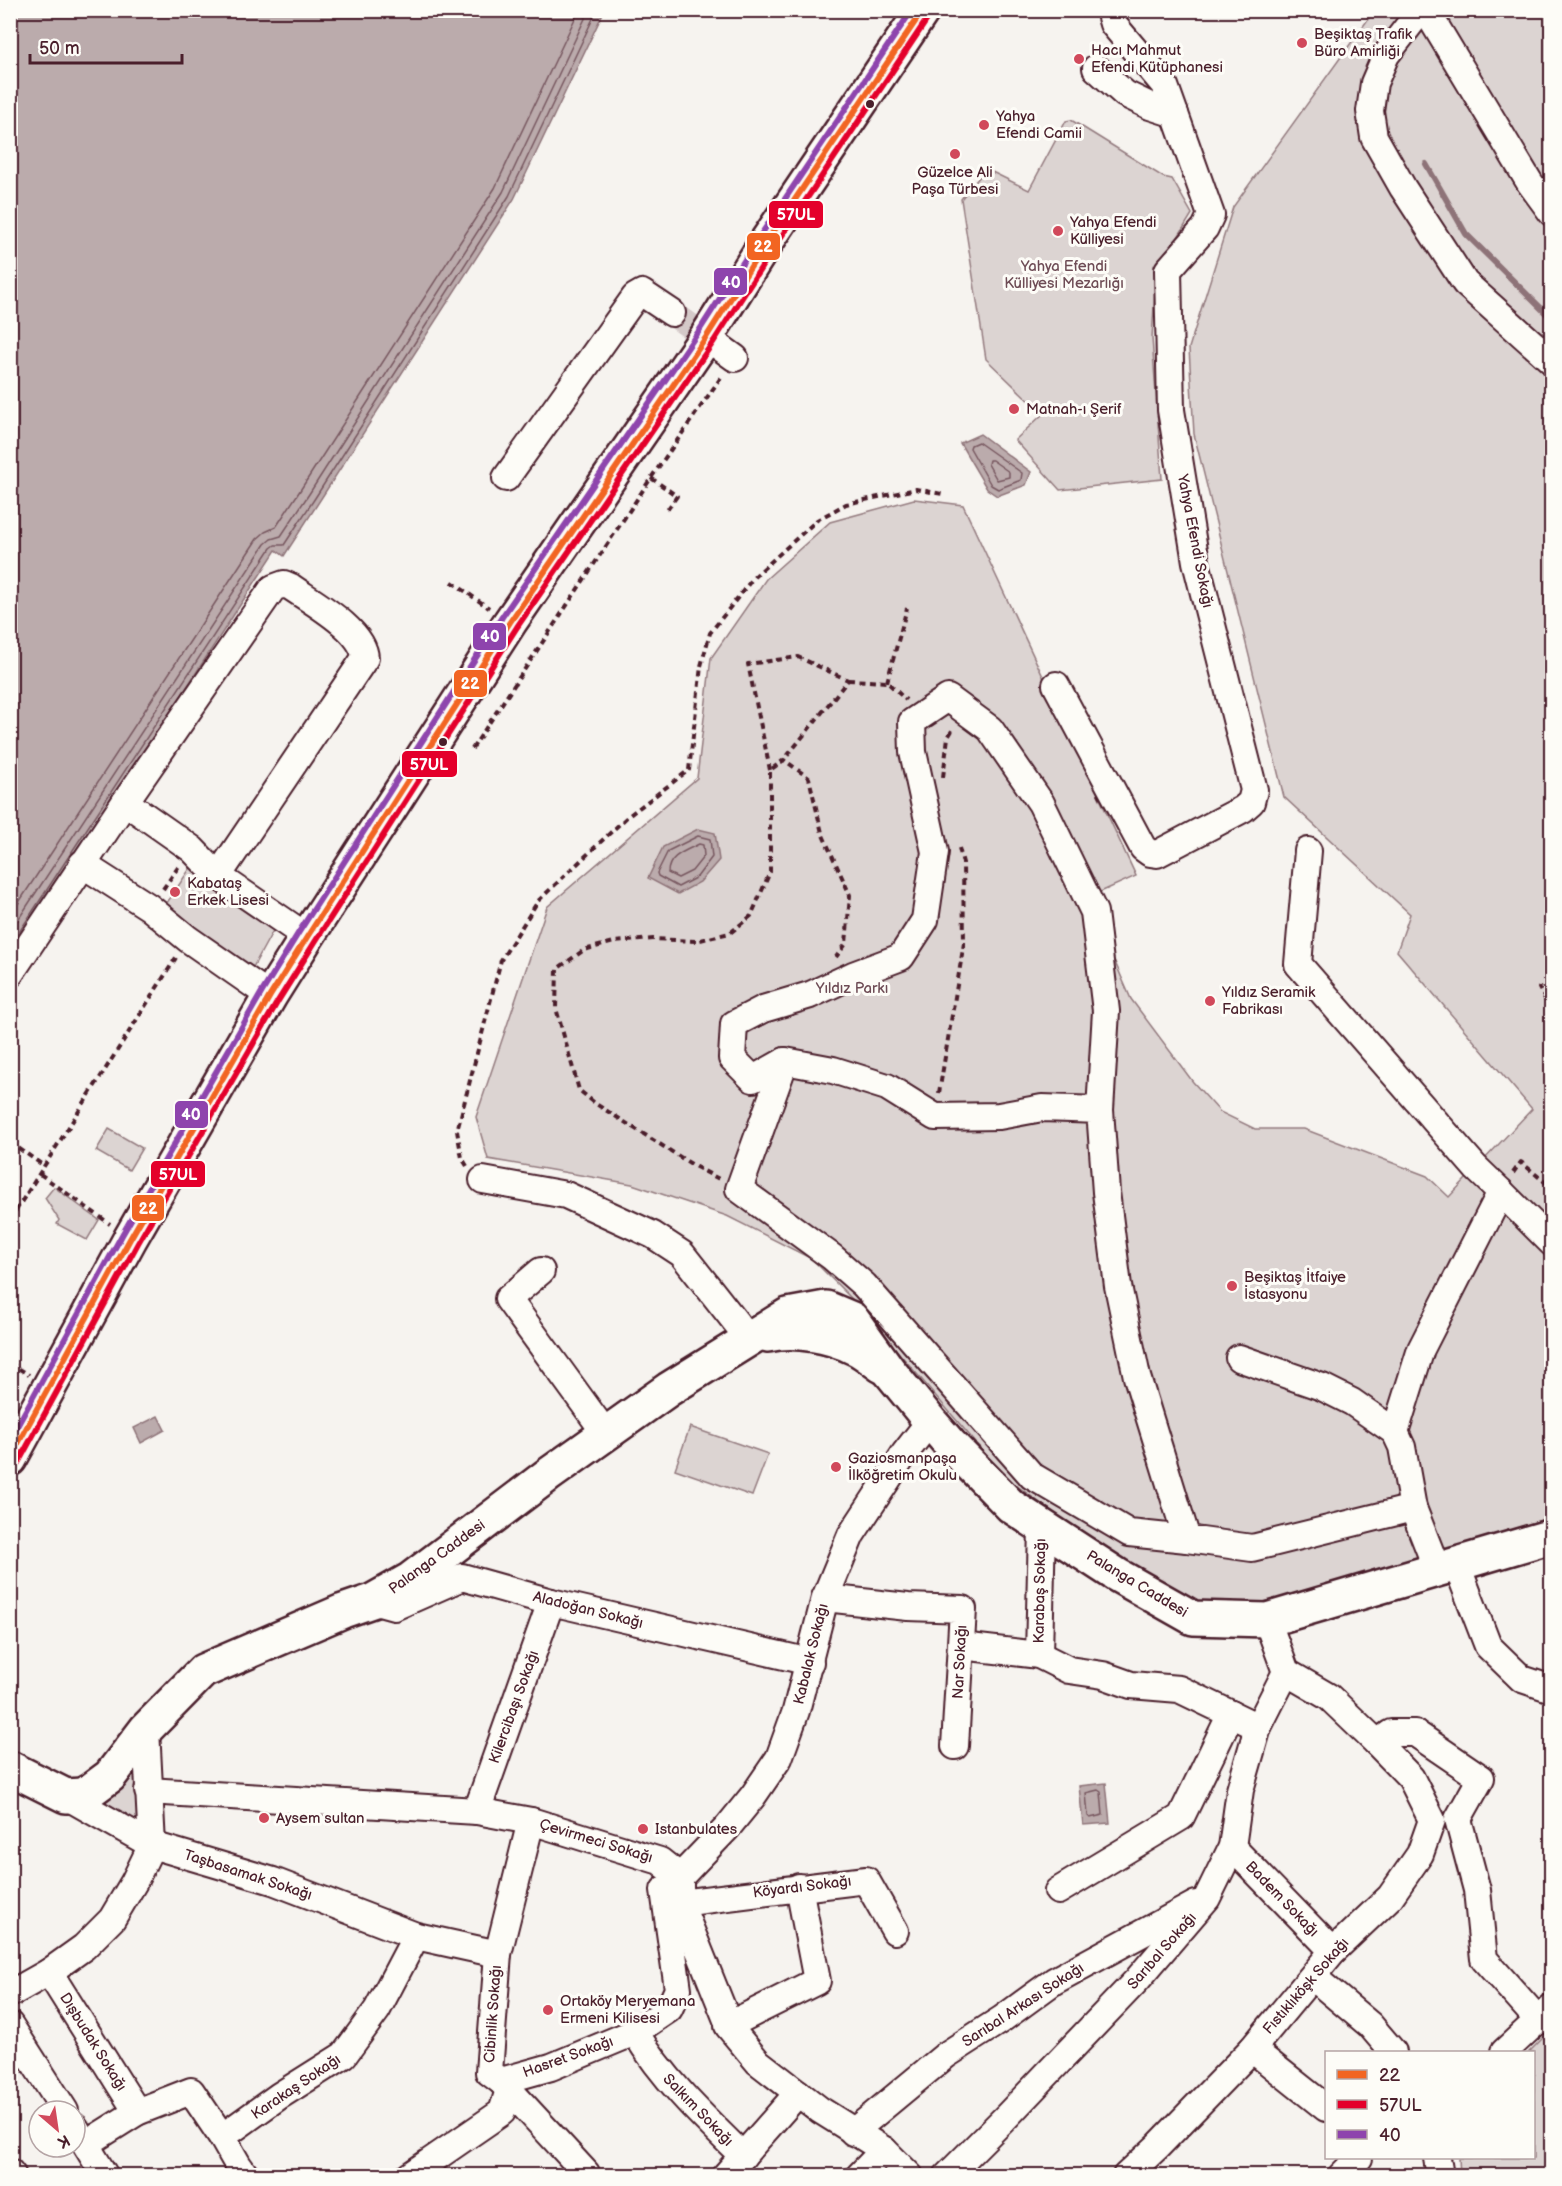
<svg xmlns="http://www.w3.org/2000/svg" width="1562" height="2186" viewBox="0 0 1562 2186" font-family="'Balsamiq Sans',sans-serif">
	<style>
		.green { fill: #dcd4d2; stroke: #937a7e; stroke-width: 1.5 }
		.water { fill: #bbabac; stroke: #8e7378; stroke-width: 1.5 }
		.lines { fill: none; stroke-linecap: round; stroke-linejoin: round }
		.shore { stroke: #77575f; stroke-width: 1.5 }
		.stream { stroke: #8e7378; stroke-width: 6 }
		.minor-tunnel { stroke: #d4c9c8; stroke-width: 26; stroke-dasharray: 26 13; stroke-linecap: butt }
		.minor-casing { stroke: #4a1f2b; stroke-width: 30 }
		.major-casing { stroke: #4a1f2b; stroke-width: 38 }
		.path { stroke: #4a1f2b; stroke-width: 4; stroke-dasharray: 6 4.5; stroke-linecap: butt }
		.minor { stroke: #fdfcf7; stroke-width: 26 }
		.major { stroke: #fdfcf7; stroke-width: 33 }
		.bus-1-casing { stroke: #fdfcf7; stroke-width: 10 }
		.bus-2-casing { stroke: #fdfcf7; stroke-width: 10 }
		.bus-3-casing { stroke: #fdfcf7; stroke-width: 10 }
		.bus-1 { stroke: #f26522; stroke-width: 6 }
		.bus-2 { stroke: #e4002b; stroke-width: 6 }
		.bus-3 { stroke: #8e44ad; stroke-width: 6 }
		.poi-dot { fill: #d1495b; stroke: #fdfcf7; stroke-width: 2 }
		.bus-dot { fill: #4a1f2b; stroke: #fdfcf7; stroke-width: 2 }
		.labels { text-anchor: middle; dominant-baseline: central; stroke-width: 6; stroke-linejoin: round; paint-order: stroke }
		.poi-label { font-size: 15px; fill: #4a1f2b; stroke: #fdfcf7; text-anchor: start }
		.park-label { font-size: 15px; fill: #6e4c55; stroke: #fdfcf7 }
		.street-label { font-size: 15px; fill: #4a1f2b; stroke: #fdfcf7 }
		.line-badge { stroke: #fdfcf7; stroke-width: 2 }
		.badge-label { font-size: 16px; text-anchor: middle; font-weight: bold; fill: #fff }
	</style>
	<rect width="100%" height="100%" fill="#f6f3ef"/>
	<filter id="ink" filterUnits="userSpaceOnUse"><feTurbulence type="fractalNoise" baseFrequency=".0167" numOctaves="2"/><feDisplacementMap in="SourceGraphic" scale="12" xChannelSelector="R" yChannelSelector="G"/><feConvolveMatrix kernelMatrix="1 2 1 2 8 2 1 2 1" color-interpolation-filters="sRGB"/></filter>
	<g filter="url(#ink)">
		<!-- green -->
		<g class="green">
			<polygon points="1374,11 1551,11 1551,1517 1270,1606 1195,1602 1139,1575 1006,1478 857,1304 812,1259 727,1216 632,1184 488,1159 476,1117 547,907 697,778 711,658 766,579 830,522 914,499 963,505 1136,876 1096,894 1108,946 1131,999 1193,1082 1220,1112 1255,1129 1304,1129 1427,1176 1449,1197 1532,1109 1397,951 1410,914 1284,797 1194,434 1189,348 1233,207"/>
			<polygon points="1071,120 1163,177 1172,179 1192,214 1156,273 1152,338 1162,479 1060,490 1015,440 1043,414 986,359 961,199 986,169 1029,190 1066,121"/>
			<polygon points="191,867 275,927 252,969 164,907"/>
			<polygon points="109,1129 142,1148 129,1170 96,1151"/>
			<polygon points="54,1187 99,1220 87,1240 57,1224 59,1220 45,1198"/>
			<polygon points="690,1427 768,1454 752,1496 675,1469"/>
			<polygon points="135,1755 140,1829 96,1801"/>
			<polygon points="1548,2033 1552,2037 1551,2175 1460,2175 1459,2158 1534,2158 1534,2052 1529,2052"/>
		</g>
		<!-- water -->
		<g class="water">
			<polygon points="11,11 604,11 514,199 284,556 276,550 11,957"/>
			<polygon points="980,434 1031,472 1026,485 997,496 987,489 960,443"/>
			<polygon points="698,829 715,833 719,860 700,882 678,894 648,878 663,847"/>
			<polygon points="158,1416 165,1430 141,1443 134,1428"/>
			<polygon points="1106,1783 1110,1823 1083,1825 1079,1786"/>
		</g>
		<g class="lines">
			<!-- shore -->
			<g class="shore">
				<polygon points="978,442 1022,473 1021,480 998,489 991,485 970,448 971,445"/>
				<polygon points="989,460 992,460 1009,472 1009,477 997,480 988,464"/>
				<polygon points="698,836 710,839 712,857 697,877 678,887 658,876 657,873 668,851"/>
				<path d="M699 844 703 845 704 856 692 871 678 878 668 873C668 856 685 851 699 844Z"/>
				<polyline points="10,916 257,539 265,532 276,527 301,489 495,188 579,10"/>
				<polyline points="10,932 265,544 271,539 281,536 309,494 503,192 589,10"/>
				<polyline points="10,946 271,548 275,545 284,545 315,498 509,196 597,10"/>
				<polygon points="1098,1790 1101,1792 1103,1815 1090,1818 1088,1816 1086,1793"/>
			</g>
			<!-- stream -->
			<polyline class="stream" points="1426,164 1466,234 1552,319"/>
			<!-- minor-tunnel -->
			<polyline class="minor-tunnel" points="672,313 717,345"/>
			<defs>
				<g id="minor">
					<polyline points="1421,10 1386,55 1374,83 1370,111 1374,137 1403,188 1465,283 1552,361"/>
					<polyline points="1426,10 1530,183 1552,213"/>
					<polyline points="1096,68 1125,94 1150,106 1175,114"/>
					<polyline points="717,345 735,358"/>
					<polyline points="506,478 635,297 642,293 672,313"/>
					<polyline points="1056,685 1143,848 1150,853 1157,854 1243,809 1251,802 1254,790 1196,562 1171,410 1168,270 1205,228 1211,215 1165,86 1113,24 1109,10"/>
					<polyline points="125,802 192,849 218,876 307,937"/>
					<polyline points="1308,851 1298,964 1476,1168 1501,1192"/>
					<polyline points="82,864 149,907 188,939 270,996"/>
					<path d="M10 974 125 802 273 588 284 584 291 587C312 602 364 630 365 658L218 876"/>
					<polyline points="785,1061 739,1189 832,1257 864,1285 1032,1476 1129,1533 1187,1539"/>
					<polyline points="1100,1110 1042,1108 999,1116 935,1117 887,1087 833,1070 785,1061 753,1079 732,1058 734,1024 763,1009 810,995 853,975 901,957 925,920 935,852 913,752 912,722 948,698 990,729 1041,803 1094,912 1106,1011 1100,1110 1106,1192 1118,1286 1137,1377 1187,1539 1252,1548 1413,1508"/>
					<polyline points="483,1180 566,1195 653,1235 682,1254 749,1339"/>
					<polyline points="541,1271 508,1299 606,1434"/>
					<polyline points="1239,1358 1322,1387 1352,1402 1395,1432"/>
					<polyline points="1456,1563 1488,1646 1522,1679 1552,1689"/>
					<polyline points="1437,1569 1413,1508 1402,1447 1395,1432 1421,1349 1501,1192 1552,1243"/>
					<polyline points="825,1598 908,1607 963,1609 955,1746"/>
					<polyline points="372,1601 394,1607 462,1577 551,1602 810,1662"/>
					<polyline points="961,1646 1039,1655 1069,1670 1103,1675 1131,1685 1179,1689 1258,1727"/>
					<polyline points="1039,1655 1042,1526"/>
					<polyline points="1377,1743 1391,1733 1415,1733 1481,1778 1458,1819 1477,1890 1484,1959 1539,2021"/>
					<polyline points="148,1791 477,1811 531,1821 660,1861 680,1877 680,1903 729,2025 728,2026 758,2062 820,2110 884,2150 910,2176"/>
					<polyline points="66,1796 152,1845 273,1881 416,1936 498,1954"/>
					<polyline points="477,1811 551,1602"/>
					<polyline points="531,1821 498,1954 489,2072 501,2081 586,2173 580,2176"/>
					<polyline points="1232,1847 1333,1951"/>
					<polyline points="680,1877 727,1828 753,1796 779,1758 796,1711 825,1598 851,1535 905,1453 930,1421"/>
					<polyline points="1058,1891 1181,1817 1231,1714"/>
					<polyline points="680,1903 866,1880 895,1931"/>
					<polyline points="49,1972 137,2112"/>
					<polyline points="1313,1977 1370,2025 1393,2052"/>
					<polyline points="10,1994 49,1972 84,1947 112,1919 134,1882 152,1845 146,1729"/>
					<polyline points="10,2025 65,2111"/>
					<polyline points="729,2025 817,1981 799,1887"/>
					<path d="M635 2032C664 2080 703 2117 743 2156"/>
					<polyline points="1252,2049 1326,2108"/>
					<polyline points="1504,2052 1552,2007"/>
					<polyline points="501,2081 551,2067 635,2032 669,2009 678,1989 664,1890"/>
					<polyline points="75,2127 105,2176"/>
					<polyline points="853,2132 946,2055 1002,2019 1054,1981 1196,1904"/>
					<polyline points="222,2137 279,2096 344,2055 377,2010 416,1936"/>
					<polyline points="86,2144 137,2112 191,2091 222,2137 238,2165 246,2176"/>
					<polyline points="1437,2158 1440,2176"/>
					<polyline points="10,2172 13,2176"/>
					<polyline points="409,2176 502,2112 509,2090"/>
					<polyline points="725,2176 798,2093"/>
					<polyline points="859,2176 884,2150"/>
					<polyline points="947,2176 1006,2117 1137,1980 1207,1898 1232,1847 1240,1790 1258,1727 1286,1672"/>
					<polyline points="1126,2176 1158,2146 1252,2049 1333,1951 1390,1897 1420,1854 1432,1820 1411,1778 1377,1743 1329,1697 1286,1672 1267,1620"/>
					<polyline points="1341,2176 1359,2158"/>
				</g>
				<g id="major">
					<path d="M768 1335C794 1329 830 1335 855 1348 864 1352 873 1360 882 1366"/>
					<polyline points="10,1459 130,1239 270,996 307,937 510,622 707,336 767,241 923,10"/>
					<polyline points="10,1768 66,1796 82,1795 91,1790 110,1776 146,1729 203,1671 343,1611 372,1601 411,1579 548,1475 669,1389 788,1315 826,1308 852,1319 890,1372 930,1421 950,1444 1011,1506 1117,1575 1193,1618 1267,1620 1552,1536"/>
				</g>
			</defs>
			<!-- minor casing -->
			<use href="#minor" class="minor-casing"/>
			<!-- major casing -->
			<use href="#major" class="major-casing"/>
			<!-- path -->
			<g class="path">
				<polyline points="1542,10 1552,22"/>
				<polyline points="651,478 677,496 665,513"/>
				<polyline points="452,582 489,608"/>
				<polyline points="848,680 887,682 906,700"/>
				<polyline points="887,682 907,608"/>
				<polyline points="472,749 651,478 722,376"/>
				<polyline points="770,770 748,664 798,657 848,680 784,760"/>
				<polyline points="943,777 948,737 953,729"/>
				<polyline points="163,889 179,866"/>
				<polyline points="1552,990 1539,988 1552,1012"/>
				<polyline points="939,1093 964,943 963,863 959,848"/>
				<polyline points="10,1142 44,1166"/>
				<polyline points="467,1166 462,1158 457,1131 501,960 538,901 627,817 689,770 701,666 710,633 754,577 817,520 846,504 916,489 942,494"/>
				<polyline points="1513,1173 1521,1162 1552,1188"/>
				<polyline points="40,1174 110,1224"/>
				<polyline points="719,1179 696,1167 596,1104 579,1090 556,1008 557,969 584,950 614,942 653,939 696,941 730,933 751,916 770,872 770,770 784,760 809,778 822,833 850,895 846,944 836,957"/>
				<polyline points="10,1220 177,956"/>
				<polyline points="10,1363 29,1375"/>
			</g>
			<!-- minor -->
			<use href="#minor" class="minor"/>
			<!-- major -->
			<use href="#major" class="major"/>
			<defs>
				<polyline id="bus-1" points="10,1458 130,1239 270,996 307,937 510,622 707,336 767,241 923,10"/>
				<polyline id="bus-2" points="18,1463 138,1243 278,1001 315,942 517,627 714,341 775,246 930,15"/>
				<polyline id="bus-3" points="10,1439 122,1235 262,992 299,932 502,617 699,331 760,236 912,10"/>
			</defs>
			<!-- bus-1 casing -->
			<use href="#bus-1" class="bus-1-casing"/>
			<!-- bus-2 casing -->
			<use href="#bus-2" class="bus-2-casing"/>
			<!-- bus-3 casing -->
			<use href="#bus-3" class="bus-3-casing"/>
			<!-- bus-1 -->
			<use href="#bus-1" class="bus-1"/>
			<!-- bus-2 -->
			<use href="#bus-2" class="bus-2"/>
			<!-- bus-3 -->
			<use href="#bus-3" class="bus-3"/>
		</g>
	</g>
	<!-- markers -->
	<g class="poi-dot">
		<circle cx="1302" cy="43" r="6"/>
		<circle cx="1079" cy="59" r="6"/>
		<circle cx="984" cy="125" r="6"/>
		<circle cx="955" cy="154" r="6"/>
		<circle cx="1058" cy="231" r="6"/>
		<circle cx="1014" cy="409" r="6"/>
		<circle cx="175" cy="892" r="6"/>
		<circle cx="1210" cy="1001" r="6"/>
		<circle cx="1232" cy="1286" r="6"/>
		<circle cx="836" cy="1467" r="6"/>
		<circle cx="264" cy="1818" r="6"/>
		<circle cx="643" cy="1829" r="6"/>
		<circle cx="548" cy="2010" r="6"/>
	</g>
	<g class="bus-dot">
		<circle cx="870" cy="104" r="5"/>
		<circle cx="443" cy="742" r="5"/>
	</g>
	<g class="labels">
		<!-- poi labels -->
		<g class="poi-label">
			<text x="1314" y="34">Beşiktaş Trafik<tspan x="1314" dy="17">Büro Amirliği</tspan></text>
			<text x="1091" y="50">Hacı Mahmut<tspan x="1091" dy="17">Efendi Kütüphanesi</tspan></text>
			<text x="996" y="116">Yahya<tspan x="996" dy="17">Efendi Camii</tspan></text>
			<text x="955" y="172" text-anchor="middle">Güzelce Ali<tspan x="955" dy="17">Paşa Türbesi</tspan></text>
			<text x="1070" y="222">Yahya Efendi<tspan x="1070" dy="17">Külliyesi</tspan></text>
			<text x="1026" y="409">Matnah-ı Şerif</text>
			<text x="187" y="883">Kabataş<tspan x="187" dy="17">Erkek Lisesi</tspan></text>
			<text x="1222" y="992">Yıldız Seramik<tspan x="1222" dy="17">Fabrikası</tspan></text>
			<text x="1244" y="1277">Beşiktaş İtfaiye<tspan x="1244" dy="17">İstasyonu</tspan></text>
			<text x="848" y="1458">Gaziosmanpaşa<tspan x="848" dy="17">İlköğretim Okulu</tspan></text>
			<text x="276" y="1818">Aysem sultan</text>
			<text x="655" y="1829">Istanbulates</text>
			<text x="560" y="2001">Ortaköy Meryemana<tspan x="560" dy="17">Ermeni Kilisesi</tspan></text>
		</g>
		<!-- park labels -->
		<g class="park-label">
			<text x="1064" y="266">Yahya Efendi<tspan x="1064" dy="17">Külliyesi Mezarlığı</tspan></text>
			<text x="852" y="988">Yıldız Parkı</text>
		</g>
		<!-- street labels -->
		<g class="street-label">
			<text transform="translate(1195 541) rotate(79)">Yahya Efendi Sokağı</text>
			<text transform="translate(437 1557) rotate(-36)">Palanga Caddesi</text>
			<text transform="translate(1137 1584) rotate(31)">Palanga Caddesi</text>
			<text transform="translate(1040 1591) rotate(-89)">Karabaş Sokağı</text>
			<text transform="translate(588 1610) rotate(14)">Aladoğan Sokağı</text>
			<text transform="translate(811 1654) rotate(-76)">Kabalak Sokağı</text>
			<text transform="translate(960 1662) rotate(-87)">Nar Sokağı</text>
			<text transform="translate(514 1707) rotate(-70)">Kilercibaşı Sokağı</text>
			<text transform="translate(596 1841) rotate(17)">Çevirmeci Sokağı</text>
			<text transform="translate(248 1875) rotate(18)">Taşbasamak Sokağı</text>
			<text transform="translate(802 1887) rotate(-7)">Köyardı Sokağı</text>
			<text transform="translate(1282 1899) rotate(46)">Badem Sokağı</text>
			<text transform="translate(1162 1951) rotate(-49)">Sarıbal Sokağı</text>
			<text transform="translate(1306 1986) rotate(-49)">Fıstıklıköşk Sokağı</text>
			<text transform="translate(1023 2005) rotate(-33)">Sarıbal Arkası Sokağı</text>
			<text transform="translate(493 2014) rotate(-86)">Cibinlik Sokağı</text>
			<text transform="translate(93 2042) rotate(58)">Dışbudak Sokağı</text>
			<text transform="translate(568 2057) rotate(-20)">Hasret Sokağı</text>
			<text transform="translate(296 2087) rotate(-34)">Karakaş Sokağı</text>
			<text transform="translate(698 2110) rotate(46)">Salkım Sokağı</text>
		</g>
	</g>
	<g class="line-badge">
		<rect x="768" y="200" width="56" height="29" rx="6" fill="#e4002b"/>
		<rect x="746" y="232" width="35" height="29" rx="6" fill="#f26522"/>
		<rect x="713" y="267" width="35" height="29" rx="6" fill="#8e44ad"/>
		<rect x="472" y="622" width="35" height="29" rx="6" fill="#8e44ad"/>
		<rect x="453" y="669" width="35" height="29" rx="6" fill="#f26522"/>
		<rect x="401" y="750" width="57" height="28" rx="6" fill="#e4002b"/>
		<rect x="174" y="1100" width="35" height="29" rx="6" fill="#8e44ad"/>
		<rect x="150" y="1160" width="56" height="28" rx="6" fill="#e4002b"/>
		<rect x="131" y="1194" width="34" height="28" rx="6" fill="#f26522"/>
	</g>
	<g class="badge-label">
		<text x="796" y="220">57UL</text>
		<text x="763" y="252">22</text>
		<text x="731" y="288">40</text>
		<text x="490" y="642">40</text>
		<text x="470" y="689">22</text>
		<text x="429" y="770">57UL</text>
		<text x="191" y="1120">40</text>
		<text x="178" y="1180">57UL</text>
		<text x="148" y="1214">22</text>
	</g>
	<!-- margin -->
	<rect width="1562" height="2186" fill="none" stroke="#fdfcf7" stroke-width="36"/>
	<rect x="18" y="18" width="1526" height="2150" fill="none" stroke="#4a1f2b" stroke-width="2" filter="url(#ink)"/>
	<!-- legend -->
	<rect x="1325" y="2051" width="210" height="108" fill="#fdfcf7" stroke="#b5a4a5" stroke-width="1.5"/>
	<rect x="1337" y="2070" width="30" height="9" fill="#f26522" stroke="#b5a4a5" stroke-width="1.5"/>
	<text x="1379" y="2081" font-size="18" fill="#4a1f2b">22</text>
	<rect x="1337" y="2100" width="30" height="9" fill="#e4002b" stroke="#b5a4a5" stroke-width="1.5"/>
	<text x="1379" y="2111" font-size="18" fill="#4a1f2b">57UL</text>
	<rect x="1337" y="2130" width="30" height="9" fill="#8e44ad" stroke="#b5a4a5" stroke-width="1.5"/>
	<text x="1379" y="2141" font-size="18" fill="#4a1f2b">40</text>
	<!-- north arrow -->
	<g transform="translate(57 2129) rotate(151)"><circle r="28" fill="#fdfcf7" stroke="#b5a4a5" stroke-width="1.5"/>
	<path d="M0-4.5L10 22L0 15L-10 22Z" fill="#d1495b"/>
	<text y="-9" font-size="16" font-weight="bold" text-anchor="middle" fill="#4a1f2b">K</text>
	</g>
	<!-- scale -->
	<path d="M30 54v9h152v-9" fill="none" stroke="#4a1f2b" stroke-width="3"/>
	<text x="39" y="54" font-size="18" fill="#4a1f2b" stroke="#fdfcf7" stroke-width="4.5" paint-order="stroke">50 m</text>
</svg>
